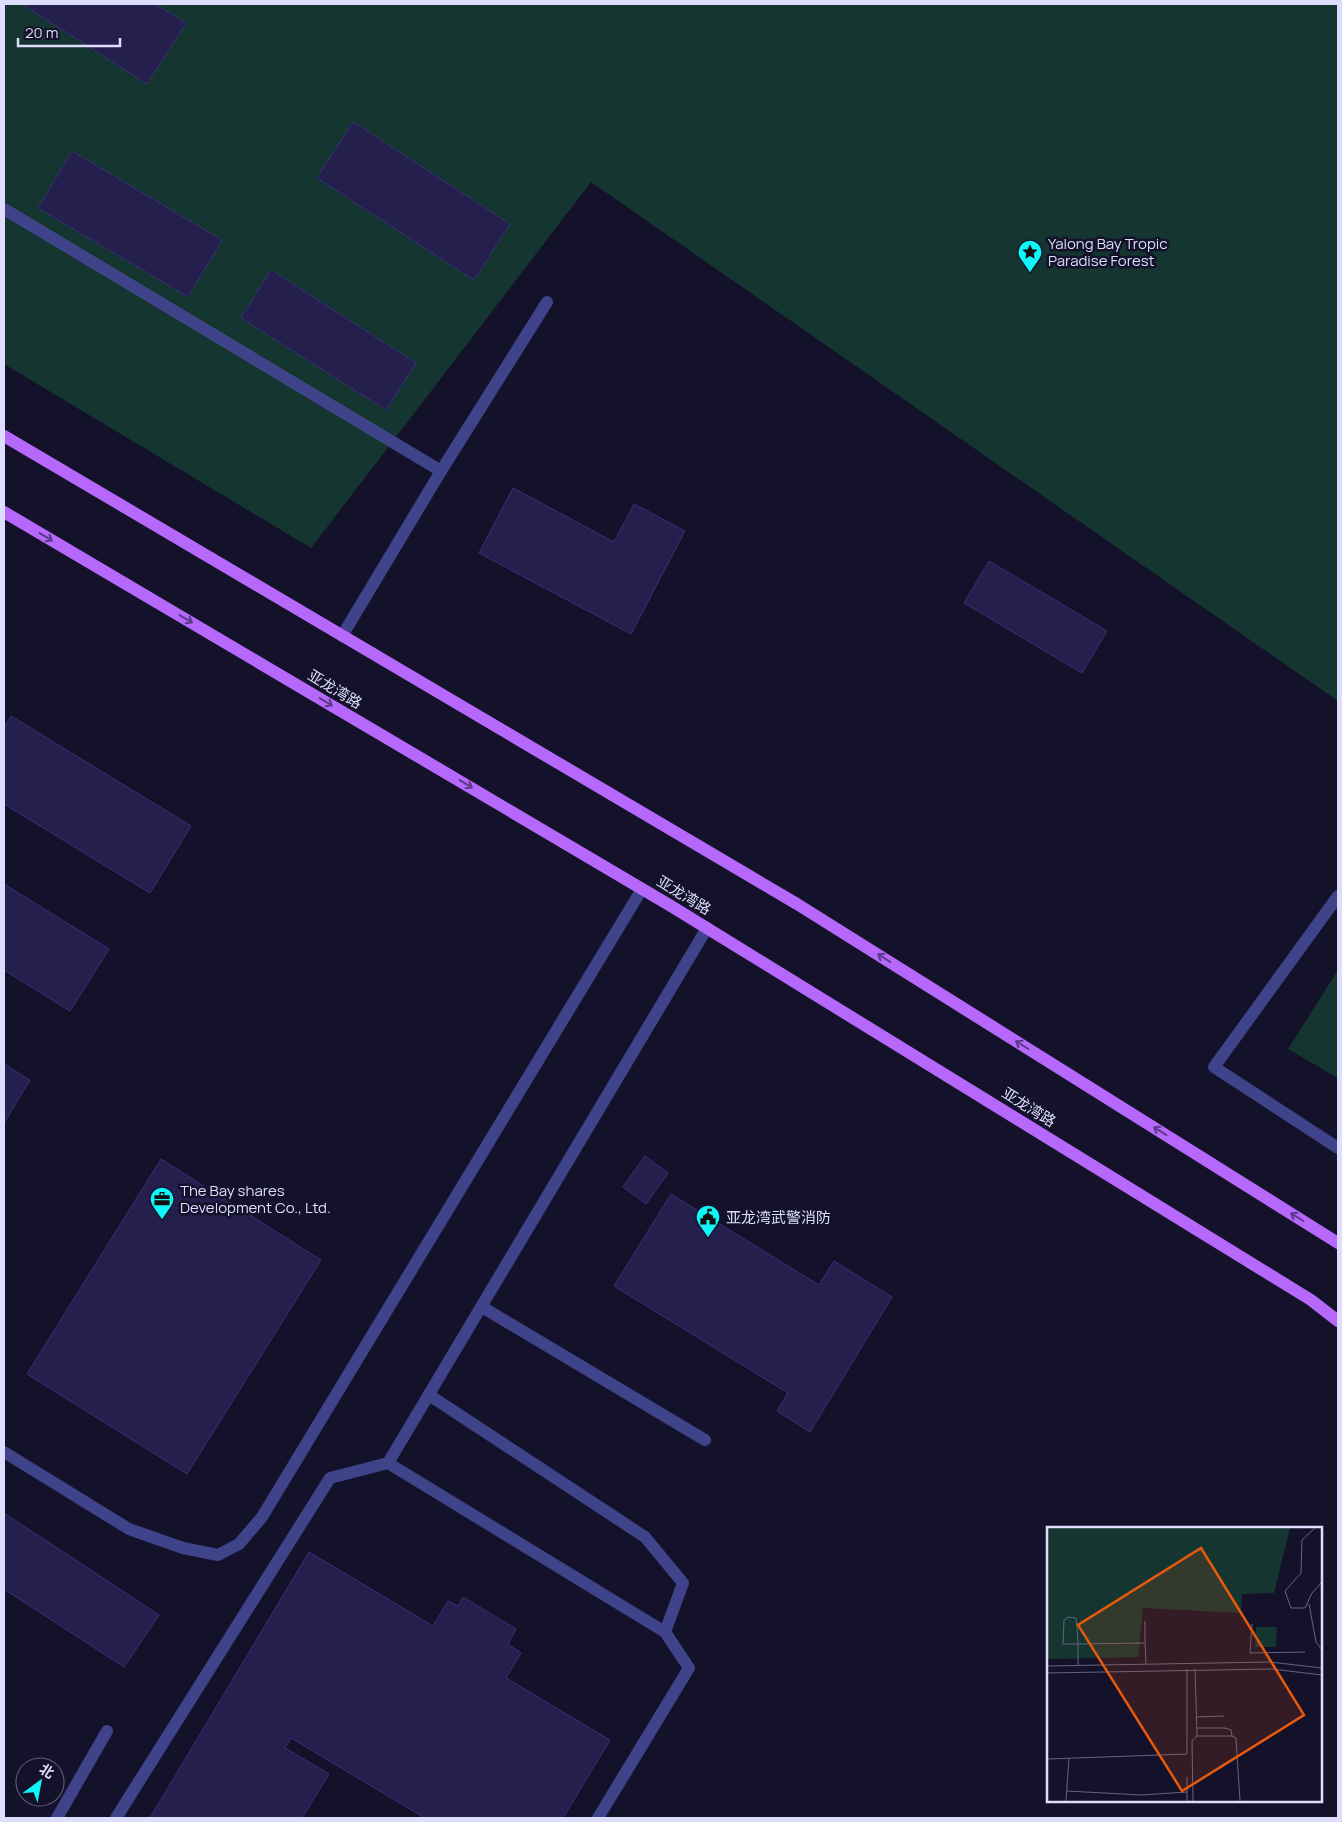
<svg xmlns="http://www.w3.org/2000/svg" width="1342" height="1822" viewBox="0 0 1342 1822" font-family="Manrope,'Noto Sans SC',sans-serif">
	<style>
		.green { fill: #153531 }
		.building { fill: #241f4c; stroke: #393177 }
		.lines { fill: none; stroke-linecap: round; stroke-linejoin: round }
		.lane { stroke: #3f4389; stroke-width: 12 }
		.street { stroke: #3f4389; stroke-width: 12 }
		.primary { stroke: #b668fb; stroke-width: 12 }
		.oneway { stroke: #5d3989 }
		.labels { text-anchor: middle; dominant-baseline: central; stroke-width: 5; stroke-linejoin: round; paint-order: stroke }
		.poi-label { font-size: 15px; fill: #deddfe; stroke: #14122b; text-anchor: start }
		.street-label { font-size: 15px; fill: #deddfe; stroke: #14122b }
		.inset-road { fill: none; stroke: #65637f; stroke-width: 1 }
		.view { fill: #e8590c; fill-opacity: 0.15; stroke: #e8590c; stroke-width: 2.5 }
		.inset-edge { fill: none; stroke: #deddfe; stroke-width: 2.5 }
	</style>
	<rect width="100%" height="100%" fill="#14122b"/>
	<!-- green -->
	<g class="green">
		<polygon points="4,4 1338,4 1338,701 591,182 311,548 4,364"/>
		<polygon points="1338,970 1338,1078 1288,1049"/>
	</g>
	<!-- building -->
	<g class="building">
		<polygon points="26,4 155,4 186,23 147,84 25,6"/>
		<polygon points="353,122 510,224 474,280 317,178"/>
		<polygon points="72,151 222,240 188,297 38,208"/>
		<polygon points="271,270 416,363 386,410 241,318"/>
		<polygon points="513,488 614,542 634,504 685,531 631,634 479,553"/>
		<polygon points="989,561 1107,631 1082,673 964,603"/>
		<polygon points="11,716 191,826 150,893 4,804 4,728"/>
		<polygon points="4,884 109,949 70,1011 4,970"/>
		<polygon points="4,1064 30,1080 4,1123"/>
		<polygon points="645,1156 668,1173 646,1204 623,1187"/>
		<polygon points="161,1159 321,1260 187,1474 27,1374"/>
		<polygon points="671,1194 819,1285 834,1261 892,1297 810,1432 777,1411 788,1393 614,1286"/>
		<polygon points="4,1513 159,1615 124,1667 4,1589"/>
		<polygon points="309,1552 433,1626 448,1601 458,1606 463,1597 516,1629 508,1644 521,1653 506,1678 610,1740 563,1818 425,1818 291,1738 285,1748 329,1774 302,1818 150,1818"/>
	</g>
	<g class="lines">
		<!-- lane -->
		<g class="lane">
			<polyline points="4,209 441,471 342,636"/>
			<polyline points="441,471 547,302"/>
			<polyline points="1338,896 1214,1067 1338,1148"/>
			<polyline points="482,1307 705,1440"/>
			<polyline points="429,1395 645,1537 683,1583 665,1632 388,1463 707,928"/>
			<polyline points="57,1818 107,1731"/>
			<polyline points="116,1818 330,1478 388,1463"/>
			<polyline points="598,1818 689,1668 665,1632"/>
		</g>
		<!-- street -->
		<polyline class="street" points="4,1452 129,1529 183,1548 218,1555 239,1544 262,1517 642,889"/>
		<!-- primary -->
		<g class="primary">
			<polyline points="4,436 797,904 1338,1243"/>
			<polyline points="4,512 671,906 1311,1300 1338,1321"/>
		</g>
	</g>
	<!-- one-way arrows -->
	<defs><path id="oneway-shaft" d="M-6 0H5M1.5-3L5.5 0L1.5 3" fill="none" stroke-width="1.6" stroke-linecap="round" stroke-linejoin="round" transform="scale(1.25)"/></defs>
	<g class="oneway">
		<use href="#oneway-shaft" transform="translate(46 537) rotate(31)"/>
		<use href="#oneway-shaft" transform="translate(186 619) rotate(31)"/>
		<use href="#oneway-shaft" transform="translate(326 702) rotate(31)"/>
		<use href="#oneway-shaft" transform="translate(466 784) rotate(31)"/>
		<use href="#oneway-shaft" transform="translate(884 958) rotate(-148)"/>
		<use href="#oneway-shaft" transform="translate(1022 1045) rotate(-148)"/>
		<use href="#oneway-shaft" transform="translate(1160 1131) rotate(-148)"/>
		<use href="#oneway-shaft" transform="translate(1297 1217) rotate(-148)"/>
	</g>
	<!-- icons -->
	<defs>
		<symbol id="sight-pin" viewBox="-11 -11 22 30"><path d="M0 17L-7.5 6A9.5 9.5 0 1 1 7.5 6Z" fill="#0ff6f8" stroke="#14122b"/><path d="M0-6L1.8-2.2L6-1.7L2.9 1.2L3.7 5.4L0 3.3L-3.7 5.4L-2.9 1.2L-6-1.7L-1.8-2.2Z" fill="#111"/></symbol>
		<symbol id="office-pin" viewBox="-11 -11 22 30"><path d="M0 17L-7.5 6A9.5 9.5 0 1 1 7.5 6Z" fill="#0ff6f8" stroke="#14122b"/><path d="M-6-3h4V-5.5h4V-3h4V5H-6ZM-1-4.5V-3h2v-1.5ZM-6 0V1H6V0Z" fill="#111"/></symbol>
		<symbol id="civic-pin" viewBox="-11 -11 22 30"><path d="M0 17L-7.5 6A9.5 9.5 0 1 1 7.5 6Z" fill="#0ff6f8" stroke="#14122b"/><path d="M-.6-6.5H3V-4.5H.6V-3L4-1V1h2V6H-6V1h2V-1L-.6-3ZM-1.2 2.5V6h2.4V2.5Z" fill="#111"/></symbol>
	</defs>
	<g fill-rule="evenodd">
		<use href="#sight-pin" x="1016" y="238" width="28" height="38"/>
		<use href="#office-pin" x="148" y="1185" width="28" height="38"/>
		<use href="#civic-pin" x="694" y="1203" width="28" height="38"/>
	</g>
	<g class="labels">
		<!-- poi labels -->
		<g class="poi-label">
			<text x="1048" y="243">Yalong Bay Tropic<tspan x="1048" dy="17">Paradise Forest</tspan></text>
			<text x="180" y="1190">The Bay shares<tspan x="180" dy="17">Development Co., Ltd.</tspan></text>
			<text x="726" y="1217">亚龙湾武警消防</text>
		</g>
		<!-- street labels -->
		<g class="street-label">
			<text transform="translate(335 689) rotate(31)">亚龙湾路</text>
			<text transform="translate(684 895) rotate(31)">亚龙湾路</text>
			<text transform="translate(1029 1107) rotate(32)">亚龙湾路</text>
		</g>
	</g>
	<!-- overview -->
	<g transform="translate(1047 1527)">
		<rect width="275" height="275" fill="#14122b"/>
		<path d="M0 1H243L227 66 195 67 194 86 96 81 91 130 0 132ZM209 100H230L229 120H208Z" fill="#153531"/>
		<path class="inset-road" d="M268 1 255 13 254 46 238 64 244 81H258L265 66 275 55M262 77 269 115 275 123M98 94V116M205 97 203 126 258 125M31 138V117L30 99 29 91 21 90 17 93 16 117H31L98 116 99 137M0 139 223 135 275 141M148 142 150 209H185L184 203 178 201H150M0 146 225 142 275 148M150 190 177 189M185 209 189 211 193 274M0 232 140 227V142M140 250V274M20 264 94 268 140 265M19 274 22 231M146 274 145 214 150 209"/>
		<path class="view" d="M154 21 257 188 135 264 31 98Z"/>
		<rect width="275" height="275" class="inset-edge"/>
	</g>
	<!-- border -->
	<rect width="1342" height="1822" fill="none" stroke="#deddfe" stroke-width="10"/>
	<!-- north arrow -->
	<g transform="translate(40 1782) rotate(32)"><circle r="24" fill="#14122b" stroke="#65637f"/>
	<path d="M0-4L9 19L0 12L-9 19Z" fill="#0ff6f8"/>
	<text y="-8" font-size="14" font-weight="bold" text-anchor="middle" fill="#deddfe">北</text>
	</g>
	<!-- scale -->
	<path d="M18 38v8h102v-8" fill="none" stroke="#deddfe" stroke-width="2.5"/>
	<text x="25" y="38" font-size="15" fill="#deddfe" stroke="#14122b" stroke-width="4" paint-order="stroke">20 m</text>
</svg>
